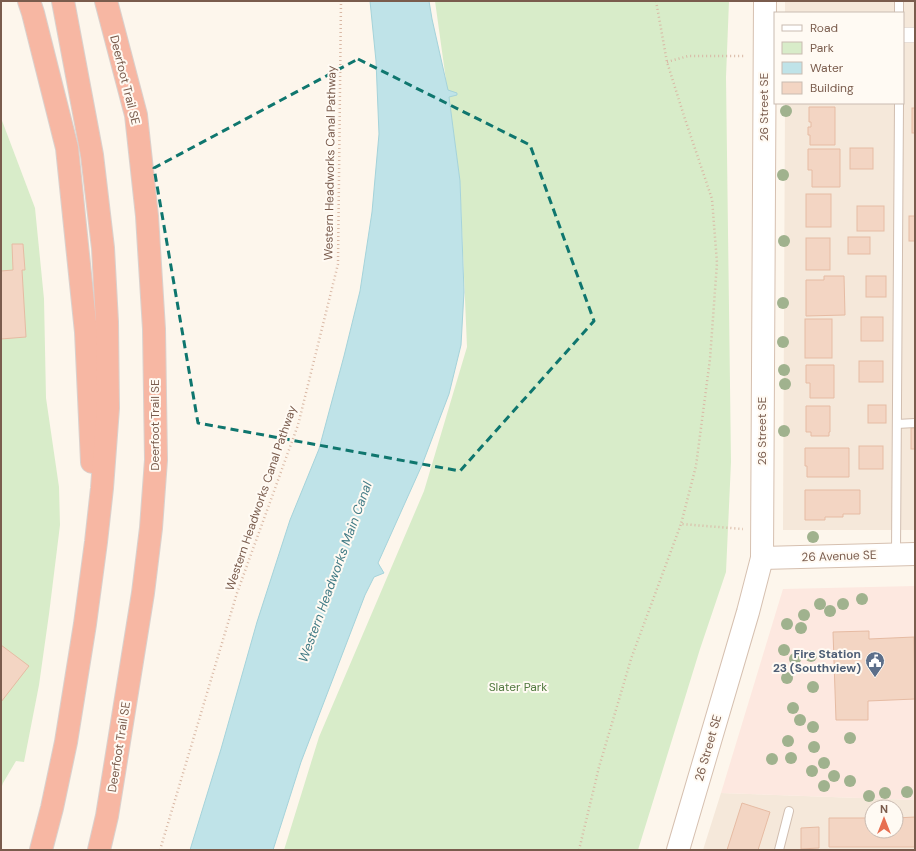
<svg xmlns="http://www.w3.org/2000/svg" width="916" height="851" viewBox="0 0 916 851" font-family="'DM Sans',sans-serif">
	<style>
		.residential { fill: #f5e8da; fill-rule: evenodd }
		.commercial { fill: #fde8e0 }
		.green { fill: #d8ecc9 }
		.water { fill: #bfe3e8; stroke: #a5d3da }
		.building { fill: #f3d5c3; stroke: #e6bba3 }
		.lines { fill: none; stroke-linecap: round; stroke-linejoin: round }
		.lane-casing { stroke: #d1beb0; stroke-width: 10 }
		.street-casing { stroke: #d1beb0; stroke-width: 16 }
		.secondary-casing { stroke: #d6c0b0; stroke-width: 24 }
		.highway-casing { stroke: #dad1cd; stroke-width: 24 }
		.path { stroke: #d9b8a5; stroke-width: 2.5; stroke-dasharray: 1 3; stroke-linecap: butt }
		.lane { stroke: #fff; stroke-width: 8 }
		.street { stroke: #fff; stroke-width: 15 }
		.secondary { stroke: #fff; stroke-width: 22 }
		.highway { stroke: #f7b7a3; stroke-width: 22 }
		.tree { fill: #a0b28e }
		.marked { fill: none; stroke: #0f766e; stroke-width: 3; stroke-dasharray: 8 5; stroke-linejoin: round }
		.labels { text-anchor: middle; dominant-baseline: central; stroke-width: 4; stroke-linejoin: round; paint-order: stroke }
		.street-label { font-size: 12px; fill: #7a5c4d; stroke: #fffaf3 }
		.service-label { font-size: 12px; font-weight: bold; fill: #4e5e75; stroke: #fffaf3; text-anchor: end }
		.park-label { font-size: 12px; fill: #537a41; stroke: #fffaf3 }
		.water-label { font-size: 13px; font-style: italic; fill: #437c86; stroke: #fffaf3 }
	</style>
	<rect width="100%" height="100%" fill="#fdf6ec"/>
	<!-- residential -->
	<g class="residential">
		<polygon points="785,1 915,1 915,530 783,530 785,103 903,103 903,13 785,13"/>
		<path d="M721 793 915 800V850H703ZM872 807H896V831H872Z"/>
	</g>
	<!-- commercial -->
	<polygon class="commercial" points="915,586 915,800 721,793 783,589"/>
	<!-- green -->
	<g class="green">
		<polygon points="435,1 729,1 726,77 731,462 726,572 700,649 638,850 284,850 319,737 424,491 467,347 460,181"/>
		<polygon points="1,118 35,208 44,299 46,398 59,487 60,525 49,614 39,685 24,762 16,761 3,783 1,789"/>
	</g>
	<!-- water -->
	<polygon class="water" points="370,1 429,1 432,19 448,90 457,93 457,95 449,97 460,181 464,292 461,345 449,394 422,465 378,563 384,573 374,577 365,595 301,762 273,850 190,850 221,749 257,622 290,520 319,449 344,356 360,291 372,212 379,134 376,61"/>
	<!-- building -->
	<g class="building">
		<polygon points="809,107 835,107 835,145 810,145 810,135 808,135 808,127 811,127 811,122 809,122"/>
		<rect x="912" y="108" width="3" height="25"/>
		<rect x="850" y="148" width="23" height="21"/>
		<polygon points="808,149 840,149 840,187 812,187 812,170 808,170"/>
		<rect x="806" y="194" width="25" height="33"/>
		<rect x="857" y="206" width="27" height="25"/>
		<rect x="909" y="216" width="6" height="25"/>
		<rect x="848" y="237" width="22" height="17"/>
		<rect x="806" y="238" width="24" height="32"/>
		<polygon points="12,244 23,244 25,270 22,270 26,337 1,339 1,271 13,270"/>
		<polygon points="824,276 844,276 845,315 806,316 806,280 824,280"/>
		<rect x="866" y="276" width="20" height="21"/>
		<rect x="861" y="317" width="22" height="24"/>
		<rect x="805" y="319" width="27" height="39"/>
		<rect x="859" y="361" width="24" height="21"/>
		<polygon points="806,365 834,365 834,398 810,398 810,383 806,383"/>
		<rect x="868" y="405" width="18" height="18"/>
		<polygon points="806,406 830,406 830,432 829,432 829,436 811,436 811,432 806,432"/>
		<rect x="911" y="428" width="4" height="21"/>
		<rect x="859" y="446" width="24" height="23"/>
		<polygon points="805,448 849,448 849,477 807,477 807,466 805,466"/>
		<polygon points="805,490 860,490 860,514 843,514 843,517 825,517 825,520 805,520"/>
		<polygon points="869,631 869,639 914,637 915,699 868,701 868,720 836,720 833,632"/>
		<polygon points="1,645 29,666 1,702"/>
		<polygon points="742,803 770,812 758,850 727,850"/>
		<polygon points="915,817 915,847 829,847 829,818 872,818 872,831 896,831 896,818"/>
		<polygon points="819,827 819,848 801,849 801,828"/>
	</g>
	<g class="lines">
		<defs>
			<g id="lane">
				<polyline points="899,1 899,13"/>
				<polyline points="897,424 915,423"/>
				<polyline points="896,553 899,103"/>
				<polyline points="779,850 789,811"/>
			</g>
			<polyline id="street" points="903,35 915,35"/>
			<g id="secondary">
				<polyline points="762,558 915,554"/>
				<polyline points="678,850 748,612 762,558 765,1"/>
			</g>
			<g id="highway">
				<polyline points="29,1 33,13 67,148 86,332 92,462"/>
				<polyline points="41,850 52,808 66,742 85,624 96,542 102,488 108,408 107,322 103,248 92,155 63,1"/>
				<polyline points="99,850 107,816 143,593 151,528 156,460 154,329 147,216 136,115 106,1"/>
			</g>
		</defs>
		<!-- lane casing -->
		<use href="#lane" class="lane-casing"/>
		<!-- street casing -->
		<use href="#street" class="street-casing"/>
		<!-- secondary casing -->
		<use href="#secondary" class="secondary-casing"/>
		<!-- highway casing -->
		<use href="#highway" class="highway-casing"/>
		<!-- path -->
		<g class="path">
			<polyline points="656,1 667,62 684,116 712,199 717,263 710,359 696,466 681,524 743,529"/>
			<polyline points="667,62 688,56 744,56"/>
			<polyline points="160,850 237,593 298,425 338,264 341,1"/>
			<polyline points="579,850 599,767 631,659 681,524"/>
		</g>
		<!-- lane -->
		<use href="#lane" class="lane"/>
		<!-- street -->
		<use href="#street" class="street"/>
		<!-- secondary -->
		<use href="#secondary" class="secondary"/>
		<!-- highway -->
		<use href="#highway" class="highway"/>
	</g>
	<!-- trees -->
	<g class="tree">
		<circle cx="786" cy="111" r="6"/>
		<circle cx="783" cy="175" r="6"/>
		<circle cx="784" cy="241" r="6"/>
		<circle cx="783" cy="303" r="6"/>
		<circle cx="783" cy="342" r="6"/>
		<circle cx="784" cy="370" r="6"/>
		<circle cx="785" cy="384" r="6"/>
		<circle cx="784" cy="431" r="6"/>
		<circle cx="813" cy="537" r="6"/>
		<circle cx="862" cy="599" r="6"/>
		<circle cx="820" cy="604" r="6"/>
		<circle cx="843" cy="604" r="6"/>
		<circle cx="830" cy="611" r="6"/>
		<circle cx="804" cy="615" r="6"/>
		<circle cx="787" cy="624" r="6"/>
		<circle cx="801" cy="628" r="6"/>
		<circle cx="784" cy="650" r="6"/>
		<circle cx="811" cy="656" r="6"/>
		<circle cx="795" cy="659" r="6"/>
		<circle cx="787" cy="678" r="6"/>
		<circle cx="813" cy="687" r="6"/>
		<circle cx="793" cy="708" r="6"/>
		<circle cx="800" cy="720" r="6"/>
		<circle cx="813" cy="727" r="6"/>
		<circle cx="850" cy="738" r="6"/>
		<circle cx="788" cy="741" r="6"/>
		<circle cx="814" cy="747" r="6"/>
		<circle cx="791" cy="758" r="6"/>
		<circle cx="772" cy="759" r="6"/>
		<circle cx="824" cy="763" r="6"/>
		<circle cx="812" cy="771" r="6"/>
		<circle cx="834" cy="776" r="6"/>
		<circle cx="850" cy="781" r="6"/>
		<circle cx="824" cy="786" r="6"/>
		<circle cx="907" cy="792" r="6"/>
		<circle cx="885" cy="793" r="6"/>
		<circle cx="869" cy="796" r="6"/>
	</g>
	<!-- marked area -->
	<path class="marked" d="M358 59 530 145 594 321 460 471 198 423 154 168Z"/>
	<!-- icons -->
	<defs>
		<symbol id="civic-pin" viewBox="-11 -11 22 30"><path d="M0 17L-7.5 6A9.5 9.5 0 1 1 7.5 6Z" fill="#5c6f8a" stroke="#fffaf3"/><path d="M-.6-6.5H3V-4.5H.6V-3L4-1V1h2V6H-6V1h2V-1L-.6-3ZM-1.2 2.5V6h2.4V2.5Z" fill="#fff"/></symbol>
	</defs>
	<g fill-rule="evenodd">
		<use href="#civic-pin" x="864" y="650" width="22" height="30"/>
	</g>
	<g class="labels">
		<!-- street labels -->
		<g class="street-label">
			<text transform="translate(125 80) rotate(76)">Deerfoot Trail SE</text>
			<text transform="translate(764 107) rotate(-90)">26 Street SE</text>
			<text transform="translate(330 163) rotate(-89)">Western Headworks Canal Pathway</text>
			<text transform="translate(155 425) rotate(-90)">Deerfoot Trail SE</text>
			<text transform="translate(762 431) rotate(-90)">26 Street SE</text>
			<text transform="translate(261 498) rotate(-71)">Western Headworks Canal Pathway</text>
			<text transform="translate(839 556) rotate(-2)">26 Avenue SE</text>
			<text transform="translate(119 747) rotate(-81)">Deerfoot Trail SE</text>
			<text transform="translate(708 748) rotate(-74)">26 Street SE</text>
		</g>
		<!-- service labels -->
		<g class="service-label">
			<text x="861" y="654">Fire Station<tspan x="861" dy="14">23 (Southview)</tspan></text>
		</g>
		<!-- park labels -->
		<g class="park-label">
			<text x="518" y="687">Slater Park</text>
		</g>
		<!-- water labels -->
		<g class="water-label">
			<text transform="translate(335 572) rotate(-70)">Western Headworks Main Canal</text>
		</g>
	</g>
	<!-- border -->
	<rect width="916" height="851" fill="none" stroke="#7a5c4d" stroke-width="4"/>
	<!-- legend -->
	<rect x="774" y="12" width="130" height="92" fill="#fffaf3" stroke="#cabbb1"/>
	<rect x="782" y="25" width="20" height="6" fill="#ffffff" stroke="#cabbb1"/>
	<text x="810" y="32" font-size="12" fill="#7a5c4d">Road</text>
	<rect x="782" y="42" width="20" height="12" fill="#d8ecc9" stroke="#cabbb1"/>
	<text x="810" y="52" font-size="12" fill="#7a5c4d">Park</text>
	<rect x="782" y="62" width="20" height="12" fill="#bfe3e8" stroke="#cabbb1"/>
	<text x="810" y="72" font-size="12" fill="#7a5c4d">Water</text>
	<rect x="782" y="82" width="20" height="12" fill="#f3d5c3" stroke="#cabbb1"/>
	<text x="810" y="92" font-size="12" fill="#7a5c4d">Building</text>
	<!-- north arrow -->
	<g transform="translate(884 819)"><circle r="19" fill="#fffaf3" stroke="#cabbb1"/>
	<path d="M0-3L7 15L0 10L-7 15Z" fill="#e76f51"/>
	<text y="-6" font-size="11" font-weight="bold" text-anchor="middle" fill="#7a5c4d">N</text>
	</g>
</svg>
